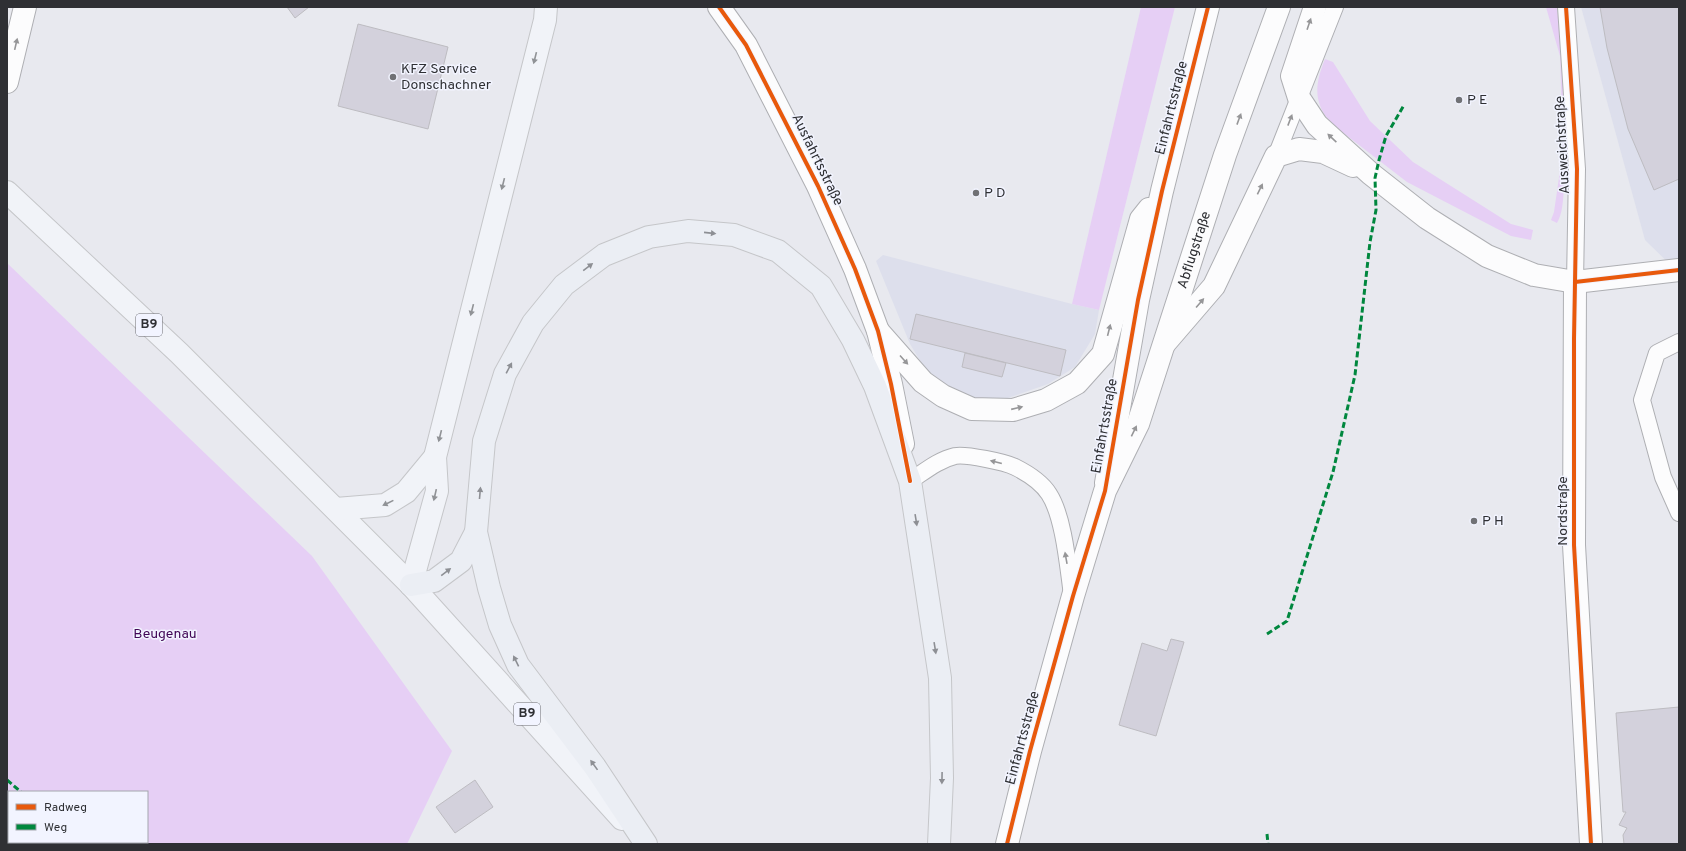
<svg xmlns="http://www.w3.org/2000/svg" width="1686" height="851" viewBox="0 0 1686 851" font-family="Overpass,sans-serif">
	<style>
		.built { fill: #dddfec }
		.green { fill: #e6cff5; fill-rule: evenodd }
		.building { fill: #d3d1dc; stroke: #bdbcc1 }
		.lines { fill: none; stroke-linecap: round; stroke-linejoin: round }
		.service-casing { stroke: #aeafb3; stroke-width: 18 }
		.minor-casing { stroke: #aeafb3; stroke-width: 24 }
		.tertiary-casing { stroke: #aeafb3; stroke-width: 24 }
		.primary-casing { stroke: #c5c6c9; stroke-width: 24 }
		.motorway-casing { stroke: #c5c6c9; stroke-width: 24 }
		.service { stroke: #fcfcfd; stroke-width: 16 }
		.minor { stroke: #fcfcfd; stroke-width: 22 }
		.tertiary { stroke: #fcfcfd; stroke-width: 22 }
		.primary { stroke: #f1f3f8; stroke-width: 22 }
		.motorway { stroke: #ebeef4; stroke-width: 22 }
		.quiet { stroke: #00873e; stroke-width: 3; stroke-dasharray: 6 3; stroke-linecap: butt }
		.cycleway-casing { stroke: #f2f4ff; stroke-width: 6 }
		.cycleway { stroke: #e8590c; stroke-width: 4 }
		.oneway { fill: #969698 }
		.oneway2 { fill: #909296 }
		.oneway3 { fill: #8d8f94 }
		.poi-dot { fill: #707175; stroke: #f2f4ff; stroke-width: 1.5 }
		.labels { text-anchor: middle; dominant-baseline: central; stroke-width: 3; stroke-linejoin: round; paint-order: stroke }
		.shield { fill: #f2f4ff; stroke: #6a6b71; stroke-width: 1 }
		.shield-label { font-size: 13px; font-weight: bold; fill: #2f3034 }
		.poi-label { font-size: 14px; fill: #2f3034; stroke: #f2f4ff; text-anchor: start }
		.street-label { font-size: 14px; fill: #2f3034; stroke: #f2f4ff }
		.park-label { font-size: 14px; fill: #410756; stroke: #f2f4ff }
	</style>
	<rect width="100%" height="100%" fill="#e8e9ef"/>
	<!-- built -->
	<g class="built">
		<polygon points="1581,7 1679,7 1679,273 1645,240"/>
		<polygon points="883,255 1072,304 1099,310 1095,334 1075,367 1048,384 1005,399 976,399 951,388 925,369 910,344 876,261"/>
	</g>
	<!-- green -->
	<g class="green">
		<polygon points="1141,7 1175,7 1099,310 1072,304"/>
		<path d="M1546 7H1557L1560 37 1564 46C1566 93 1569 140 1564 187 1563 199 1563 213 1557 223L1551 220 1554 212 1563 150 1560 56Z"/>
		<path d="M1325 59 1333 62 1370 121 1413 162 1511 224 1533 230 1531 240 1511 236 1407 182 1333 125C1312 103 1315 84 1325 59Z"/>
		<path d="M7 263 312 556 452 751 407 844H7ZM9 792H147V842H9Z"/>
	</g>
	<!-- building -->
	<g class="building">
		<polygon points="287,7 309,7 295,18"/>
		<polygon points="1600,7 1679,7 1679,179 1654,190 1628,129 1607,48"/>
		<polygon points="358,24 448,47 428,129 338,106"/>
		<polygon points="916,314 1066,350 1060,376 910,339"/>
		<polygon points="965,353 1006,363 1002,377 962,367"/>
		<polygon points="1171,639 1184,642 1156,736 1119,725 1142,643 1167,651"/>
		<polygon points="1679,707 1679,844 1624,844 1623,835 1627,828 1619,825 1626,812 1623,812 1616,713"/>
		<polygon points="475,780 493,807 455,833 436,807"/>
	</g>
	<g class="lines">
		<defs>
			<g id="service">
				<polyline points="1566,7 1577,169 1575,282"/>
				<polyline points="1276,156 1335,7"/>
				<polyline points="1679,342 1657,353 1642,400 1663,477 1679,513"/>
				<path d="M910 481C924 472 938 460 955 456 966 454 1005 462 1015 467 1027 473 1042 483 1049 494 1064 517 1068 567 1072 595"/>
			</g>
			<g id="minor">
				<polyline points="1315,7 1292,76 1299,98 1317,125 1371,174 1427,218 1487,256 1534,275 1575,282 1679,270"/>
				<polyline points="7,82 25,7"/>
				<polyline points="1575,282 1574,545 1591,844"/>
				<polyline points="878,331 923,382 943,396 972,409 1013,410 1046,400 1077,383 1103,354 1141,219 1149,209"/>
				<polyline points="1165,343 1214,286 1276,156 1299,149 1323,152 1353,166"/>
				<polyline points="1106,483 1138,300 1162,191 1208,7"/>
			</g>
			<g id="tertiary">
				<polyline points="719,7 746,45 818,186 855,269 878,331 891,384 903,444"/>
				<path id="s1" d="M1007 844 1030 751 1073 596 1105 491 1138 424 1225 155 1279 7"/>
			</g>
			<g id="primary">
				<polyline points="7,192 179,353 411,585 622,819"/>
				<polyline points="336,509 385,505 406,492 435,457"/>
				<polyline points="411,585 437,491 435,457 545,20 546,7"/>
			</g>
			<g id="motorway">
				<polyline points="411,585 434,581 461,561 476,532"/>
				<polyline points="646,844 595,767 518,665 500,625 489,588 476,532 484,441 505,374 533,323 564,285 604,255 649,237 688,231 734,235 778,251 821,286 853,340 875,386 910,481 940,678 942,778 939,844"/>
			</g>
		</defs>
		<!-- service casing -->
		<use href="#service" class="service-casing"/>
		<!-- minor casing -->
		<use href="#minor" class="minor-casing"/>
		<!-- tertiary casing -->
		<use href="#tertiary" class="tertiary-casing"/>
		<!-- primary casing -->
		<use href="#primary" class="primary-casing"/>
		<!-- motorway casing -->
		<use href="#motorway" class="motorway-casing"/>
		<!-- service -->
		<use href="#service" class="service"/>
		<!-- minor -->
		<use href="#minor" class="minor"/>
		<!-- tertiary -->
		<use href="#tertiary" class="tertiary"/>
		<!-- primary -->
		<use href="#primary" class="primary"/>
		<!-- motorway -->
		<use href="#motorway" class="motorway"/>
		<!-- quiet -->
		<g class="quiet">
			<polyline points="1267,634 1287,621 1333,472 1355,375 1370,242 1376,210 1375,178 1379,160 1386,136 1404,105"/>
			<polyline points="7,780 21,792"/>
			<polyline points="1267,834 1268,844"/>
			<polyline points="67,842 69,844"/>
		</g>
		<defs>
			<g id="cycleway">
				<polyline points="719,7 746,45 818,186 855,269 878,331 891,384 910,481"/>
				<polyline points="1566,7 1577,169 1574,339 1574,545 1591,844"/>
				<polyline points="1575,282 1679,270"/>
				<polyline points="1007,844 1030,751 1073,596 1105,491 1138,300 1162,191 1208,7"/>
			</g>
		</defs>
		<!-- cycleway casing -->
		<use href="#cycleway" class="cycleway-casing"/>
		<!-- cycleway -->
		<use href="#cycleway" class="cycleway"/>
	</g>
	<!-- one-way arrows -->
	<defs><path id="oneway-solid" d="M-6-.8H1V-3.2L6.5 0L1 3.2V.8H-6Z"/></defs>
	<g class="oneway">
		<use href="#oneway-solid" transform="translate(1309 24) rotate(-71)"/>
		<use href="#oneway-solid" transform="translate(16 44) rotate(-77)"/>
		<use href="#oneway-solid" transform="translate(1239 119) rotate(-70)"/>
		<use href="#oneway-solid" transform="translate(1290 120) rotate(-69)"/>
		<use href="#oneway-solid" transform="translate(1332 138) rotate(-137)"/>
		<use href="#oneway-solid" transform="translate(1260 189) rotate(-64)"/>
		<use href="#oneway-solid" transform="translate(1200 303) rotate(-49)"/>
		<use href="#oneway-solid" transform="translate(1109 330) rotate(-76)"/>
		<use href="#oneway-solid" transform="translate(904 360) rotate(48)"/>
		<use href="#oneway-solid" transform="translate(1017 408) rotate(-13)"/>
		<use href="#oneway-solid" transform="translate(1134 431) rotate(-64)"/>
		<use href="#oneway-solid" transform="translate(996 462) rotate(-166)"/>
		<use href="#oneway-solid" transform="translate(1066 558) rotate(-100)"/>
	</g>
	<g class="oneway2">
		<use href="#oneway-solid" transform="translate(535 58) rotate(104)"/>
		<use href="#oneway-solid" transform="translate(503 184) rotate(104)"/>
		<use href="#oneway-solid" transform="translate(472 310) rotate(104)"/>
		<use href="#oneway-solid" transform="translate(440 436) rotate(104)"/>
		<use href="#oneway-solid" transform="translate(435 495) rotate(103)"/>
		<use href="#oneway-solid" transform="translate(388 503) rotate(154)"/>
	</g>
	<g class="oneway3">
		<use href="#oneway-solid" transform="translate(710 233) rotate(6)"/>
		<use href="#oneway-solid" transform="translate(588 267) rotate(-37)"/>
		<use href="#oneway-solid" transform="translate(509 368) rotate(-62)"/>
		<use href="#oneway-solid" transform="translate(480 493) rotate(-85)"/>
		<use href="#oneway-solid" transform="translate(916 520) rotate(81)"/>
		<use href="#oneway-solid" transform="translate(446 572) rotate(-37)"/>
		<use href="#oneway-solid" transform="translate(935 648) rotate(81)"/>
		<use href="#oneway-solid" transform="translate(516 661) rotate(-116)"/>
		<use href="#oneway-solid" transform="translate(594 765) rotate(-126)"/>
		<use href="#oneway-solid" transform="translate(942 778) rotate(91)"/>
	</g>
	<!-- markers -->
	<g class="poi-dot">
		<circle cx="393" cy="77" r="4"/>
		<circle cx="1459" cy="100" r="4"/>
		<circle cx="976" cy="193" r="4"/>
		<circle cx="1474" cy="521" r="4"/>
	</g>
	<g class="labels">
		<!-- shield labels -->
		<g class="shield">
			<rect x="136" y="314" width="26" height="22" rx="3"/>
			<rect x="514" y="703" width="26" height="22" rx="3"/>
		</g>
		<g class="shield-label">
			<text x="149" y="325">B9</text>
			<text x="527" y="714">B9</text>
		</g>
		<!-- poi labels -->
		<g class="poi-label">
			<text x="401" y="69">KFZ Service<tspan x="401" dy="16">Donschachner</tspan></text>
			<text x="1467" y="100">P E</text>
			<text x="984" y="193">P D</text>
			<text x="1482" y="521">P H</text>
		</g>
		<!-- street labels -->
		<g class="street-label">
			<text transform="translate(1172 108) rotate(-76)">Einfahrtsstraße</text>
			<text transform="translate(1563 145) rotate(-93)">Ausweichstraße</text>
			<text transform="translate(817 160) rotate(64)">Ausfahrtsstraße</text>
			<text stroke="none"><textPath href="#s1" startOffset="624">Abflugstraße</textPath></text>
			<text transform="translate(1105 426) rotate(-80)">Einfahrtsstraße</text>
			<text transform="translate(1563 511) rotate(-90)">Nordstraße</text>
			<text transform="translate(1023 738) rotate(-75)">Einfahrtsstraße</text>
		</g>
		<!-- park labels -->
		<g class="park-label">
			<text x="165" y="634">Beugenau</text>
		</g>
	</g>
	<!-- border -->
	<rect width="1686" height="851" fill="none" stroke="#2f3034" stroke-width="16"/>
	<!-- legend -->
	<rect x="8" y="791" width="140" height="52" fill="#f2f4ff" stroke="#a4a6ae"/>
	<rect x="16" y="804" width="20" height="6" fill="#e8590c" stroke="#a4a6ae"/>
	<text x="44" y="811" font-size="12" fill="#2f3034">Radweg</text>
	<rect x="16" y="824" width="20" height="6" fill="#00873e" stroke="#a4a6ae"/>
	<text x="44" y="831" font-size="12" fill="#2f3034">Weg</text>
</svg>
